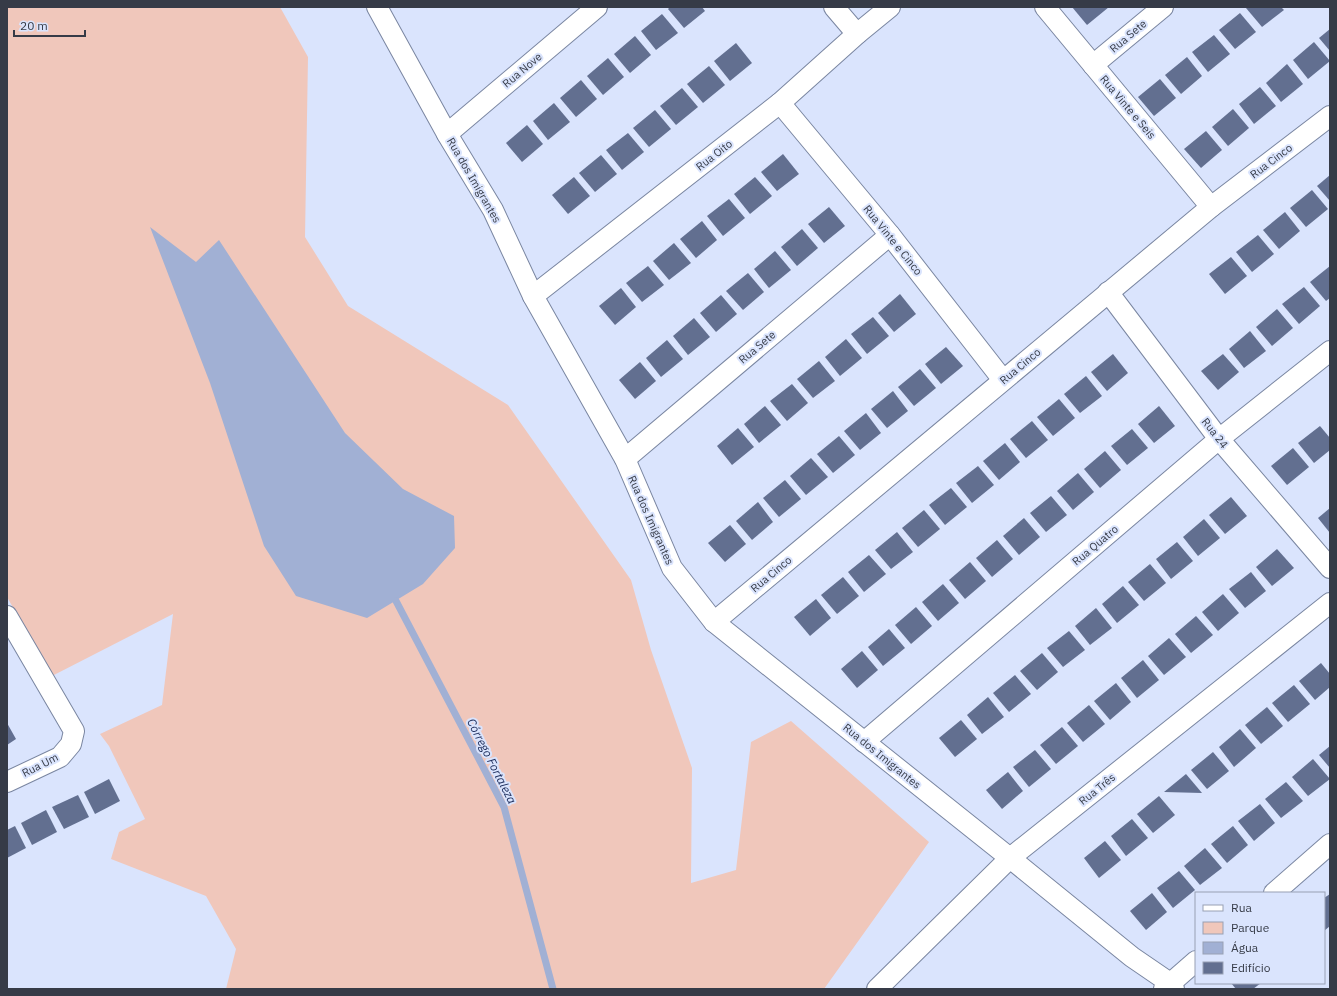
<svg xmlns="http://www.w3.org/2000/svg" width="1337" height="996" viewBox="0 0 1337 996" font-family="'IBM Plex Sans',sans-serif">
	<style>
		.green { fill: #f0c7bb }
		.water { fill: #a1b0d4 }
		.lines { fill: none; stroke-linecap: round; stroke-linejoin: round }
		.stream { stroke: #a1b0d4; stroke-width: 7 }
		.building { fill: #626f90 }
		.street-casing { stroke: #7a86a1; stroke-width: 22 }
		.street { stroke: #fff; stroke-width: 20 }
		.labels { text-anchor: middle; dominant-baseline: central; stroke-width: 4; stroke-linejoin: round; paint-order: stroke }
		.street-label { font-size: 11px; fill: #363b47; stroke: #dae4fd }
		.water-label { font-size: 12px; font-style: italic; fill: #20305e; stroke: #dae4fd }
	</style>
	<rect width="100%" height="100%" fill="#dae4fd"/>
	<!-- green -->
	<polygon class="green" points="7,7 280,7 308,57 305,237 348,306 508,405 631,580 651,650 692,768 691,883 736,870 751,742 791,721 929,842 824,989 226,989 236,949 206,896 111,859 119,832 145,819 109,746 100,734 162,705 173,614 52,676 7,597"/>
	<!-- water -->
	<polygon class="water" points="150,227 196,262 219,240 345,433 403,489 454,516 455,548 423,584 367,618 296,596 264,546 210,383"/>
	<g class="lines">
		<!-- stream -->
		<polyline class="stream" points="396,601 504,807 553,989"/>
	</g>
	<!-- building -->
	<g class="building">
		<polygon points="670,7 702,7 705,11 684,28 668,9"/>
		<polygon points="1072,7 1109,7 1087,25"/>
		<polygon points="1247,7 1281,7 1284,10 1262,27 1246,8"/>
		<polygon points="1240,13 1256,32 1235,49 1219,30"/>
		<polygon points="662,14 678,33 656,50 641,31"/>
		<polygon points="1330,29 1330,51 1319,38"/>
		<polygon points="1214,35 1230,54 1208,72 1192,52"/>
		<polygon points="635,36 651,55 630,73 614,54"/>
		<polygon points="1314,42 1330,61 1308,79 1293,60"/>
		<polygon points="736,43 752,63 730,81 714,61"/>
		<polygon points="1187,57 1202,76 1181,94 1165,75"/>
		<polygon points="608,58 624,77 603,95 587,76"/>
		<polygon points="1287,64 1303,84 1281,102 1266,83"/>
		<polygon points="709,66 725,85 703,103 687,84"/>
		<polygon points="1160,79 1176,98 1154,116 1138,97"/>
		<polygon points="581,80 597,99 576,117 560,98"/>
		<polygon points="1260,87 1276,106 1254,124 1239,104"/>
		<polygon points="682,88 698,107 676,125 660,106"/>
		<polygon points="554,103 570,122 548,140 533,121"/>
		<polygon points="1233,109 1249,128 1228,146 1212,127"/>
		<polygon points="655,110 671,129 649,147 633,128"/>
		<polygon points="527,125 543,144 522,162 506,143"/>
		<polygon points="1206,131 1222,150 1201,168 1184,149"/>
		<polygon points="628,133 644,152 622,170 606,150"/>
		<polygon points="783,154 799,174 777,191 761,172"/>
		<polygon points="601,155 617,174 595,192 579,173"/>
		<polygon points="1330,175 1330,201 1317,186"/>
		<polygon points="574,177 590,196 568,214 552,195"/>
		<polygon points="755,177 772,196 750,214 734,194"/>
		<polygon points="1312,190 1328,209 1306,227 1290,208"/>
		<polygon points="729,199 745,218 723,236 707,216"/>
		<polygon points="829,207 845,226 824,243 808,224"/>
		<polygon points="1285,212 1300,231 1279,249 1263,230"/>
		<polygon points="702,221 717,240 696,258 680,239"/>
		<polygon points="802,229 818,248 797,266 781,247"/>
		<polygon points="1258,235 1274,254 1252,272 1236,252"/>
		<polygon points="674,243 691,263 669,280 653,261"/>
		<polygon points="775,251 791,270 769,288 754,269"/>
		<polygon points="1231,257 1247,276 1225,294 1209,274"/>
		<polygon points="648,266 664,285 642,302 626,283"/>
		<polygon points="1330,266 1330,298 1326,301 1310,282"/>
		<polygon points="748,273 764,292 743,310 726,291"/>
		<polygon points="1304,287 1320,306 1299,324 1282,304"/>
		<polygon points="621,288 636,307 615,325 599,306"/>
		<polygon points="900,294 916,314 894,332 878,313"/>
		<polygon points="721,295 737,314 716,332 700,313"/>
		<polygon points="1277,309 1293,328 1272,346 1256,327"/>
		<polygon points="873,317 889,336 867,354 851,334"/>
		<polygon points="694,318 710,337 688,355 673,336"/>
		<polygon points="1250,331 1266,351 1244,368 1229,349"/>
		<polygon points="846,339 862,358 840,376 825,357"/>
		<polygon points="667,340 683,359 661,377 646,358"/>
		<polygon points="946,347 963,366 941,384 925,364"/>
		<polygon points="1113,354 1128,373 1107,391 1091,372"/>
		<polygon points="1223,354 1239,372 1218,390 1201,371"/>
		<polygon points="819,361 835,381 813,398 797,379"/>
		<polygon points="640,362 656,381 635,399 619,380"/>
		<polygon points="920,369 936,388 914,406 898,387"/>
		<polygon points="1086,376 1102,396 1080,413 1064,394"/>
		<polygon points="792,384 808,403 787,421 770,401"/>
		<polygon points="893,391 908,411 887,428 871,409"/>
		<polygon points="1059,399 1075,418 1053,436 1037,417"/>
		<polygon points="765,406 781,425 759,443 744,424"/>
		<polygon points="1159,406 1175,426 1154,443 1138,424"/>
		<polygon points="866,413 881,433 860,450 844,431"/>
		<polygon points="1032,421 1048,440 1026,458 1010,439"/>
		<polygon points="1320,426 1330,438 1330,450 1314,463 1298,443"/>
		<polygon points="738,428 754,447 732,465 717,446"/>
		<polygon points="1132,429 1148,448 1127,465 1111,446"/>
		<polygon points="839,436 855,455 833,473 817,454"/>
		<polygon points="1005,443 1020,462 999,480 983,461"/>
		<polygon points="1293,448 1309,467 1287,485 1271,466"/>
		<polygon points="1105,451 1121,470 1100,488 1084,469"/>
		<polygon points="811,458 828,477 806,495 790,476"/>
		<polygon points="978,466 994,485 972,503 956,483"/>
		<polygon points="1078,473 1094,492 1073,510 1057,491"/>
		<polygon points="785,480 801,499 779,517 763,498"/>
		<polygon points="951,488 967,507 945,525 929,505"/>
		<polygon points="1051,496 1067,515 1046,532 1030,513"/>
		<polygon points="1231,497 1247,516 1225,534 1209,515"/>
		<polygon points="758,502 773,522 752,540 736,521"/>
		<polygon points="1330,508 1330,533 1318,518"/>
		<polygon points="924,510 940,529 918,547 902,528"/>
		<polygon points="1024,518 1040,537 1019,555 1003,536"/>
		<polygon points="1204,519 1220,538 1198,556 1183,537"/>
		<polygon points="730,525 746,544 725,562 708,543"/>
		<polygon points="897,532 913,552 891,569 875,550"/>
		<polygon points="997,540 1013,559 992,577 976,558"/>
		<polygon points="1177,542 1193,561 1171,579 1156,559"/>
		<polygon points="1277,549 1294,568 1272,586 1256,567"/>
		<polygon points="869,555 886,574 864,592 848,572"/>
		<polygon points="970,562 986,581 965,599 949,580"/>
		<polygon points="1150,564 1166,583 1144,601 1128,582"/>
		<polygon points="1251,572 1266,591 1245,608 1229,589"/>
		<polygon points="843,577 859,596 837,614 821,595"/>
		<polygon points="943,584 959,603 938,621 922,602"/>
		<polygon points="1123,586 1139,605 1117,623 1102,604"/>
		<polygon points="1223,594 1239,613 1218,631 1202,612"/>
		<polygon points="816,599 831,618 810,636 794,617"/>
		<polygon points="916,607 932,626 911,644 895,625"/>
		<polygon points="1096,608 1112,628 1090,645 1075,626"/>
		<polygon points="1196,616 1213,635 1191,653 1175,634"/>
		<polygon points="889,629 905,648 883,666 868,647"/>
		<polygon points="1069,631 1085,650 1063,667 1047,648"/>
		<polygon points="1169,638 1186,657 1164,675 1148,656"/>
		<polygon points="862,651 878,670 857,688 841,669"/>
		<polygon points="1042,653 1058,672 1037,690 1020,671"/>
		<polygon points="1143,660 1159,680 1137,698 1121,678"/>
		<polygon points="1321,663 1330,674 1330,687 1315,700 1299,681"/>
		<polygon points="1015,675 1031,694 1009,712 993,693"/>
		<polygon points="1116,683 1131,702 1110,720 1094,701"/>
		<polygon points="1294,685 1310,704 1288,722 1272,703"/>
		<polygon points="988,697 1004,717 982,734 967,715"/>
		<polygon points="1089,705 1105,724 1083,742 1067,723"/>
		<polygon points="1267,707 1283,726 1261,744 1245,725"/>
		<polygon points="961,720 977,739 955,757 939,738"/>
		<polygon points="7,723 16,739 7,745"/>
		<polygon points="1062,727 1078,746 1056,764 1040,745"/>
		<polygon points="1240,729 1256,748 1234,767 1219,747"/>
		<polygon points="1330,746 1330,768 1319,755"/>
		<polygon points="1035,750 1051,769 1029,787 1013,767"/>
		<polygon points="1213,752 1229,771 1207,789 1191,770"/>
		<polygon points="1313,759 1330,779 1308,796 1292,777"/>
		<polygon points="1008,772 1023,791 1002,809 986,790"/>
		<polygon points="1186,774 1202,793 1164,792"/>
		<polygon points="109,779 120,801 95,814 84,792"/>
		<polygon points="1286,782 1303,801 1281,818 1265,799"/>
		<polygon points="78,795 89,817 64,829 52,807"/>
		<polygon points="1159,796 1175,815 1153,833 1137,814"/>
		<polygon points="1260,804 1275,823 1254,841 1238,821"/>
		<polygon points="46,810 57,832 32,845 21,823"/>
		<polygon points="1132,819 1148,838 1126,856 1111,836"/>
		<polygon points="15,826 26,848 7,858 7,830"/>
		<polygon points="1233,826 1248,845 1227,863 1211,844"/>
		<polygon points="1105,841 1121,860 1099,878 1084,858"/>
		<polygon points="1205,848 1222,868 1200,885 1184,866"/>
		<polygon points="1179,871 1195,890 1173,908 1157,888"/>
		<polygon points="1152,893 1167,912 1146,930 1130,911"/>
		<polygon points="1330,894 1330,926 1324,931 1324,898"/>
		<polygon points="1231,983 1261,983 1253,989 1236,989"/>
	</g>
	<g class="lines">
		<defs>
			<g id="street">
				<polyline points="377,7 447,134 493,210 533,296 625,459 672,568 714,622 1010,858 1132,957 1170,983 1174,989"/>
				<polyline points="834,7 857,34"/>
				<polyline points="1045,7 1211,207"/>
				<polyline points="1093,65 1163,7"/>
				<polyline points="780,103 890,235 1003,380"/>
				<polyline points="447,134 597,7"/>
				<polyline points="1108,292 1219,439 1330,568"/>
				<polyline points="533,296 780,103 857,34 890,7"/>
				<polyline points="625,459 890,235"/>
				<polyline points="7,616 74,731 71,744 60,757 7,782"/>
				<polyline points="714,622 1211,207 1330,116"/>
				<polyline points="864,742 1219,439 1330,351"/>
				<polyline points="1274,893 1330,844"/>
				<polyline points="877,989 1010,858 1330,603"/>
				<polyline points="1164,989 1196,961"/>
			</g>
		</defs>
		<!-- street casing -->
		<use href="#street" class="street-casing"/>
		<!-- street -->
		<use href="#street" class="street"/>
	</g>
	<g class="labels">
		<!-- street labels -->
		<g class="street-label">
			<text transform="translate(1128 36) rotate(-40)">Rua Sete</text>
			<text transform="translate(522 70) rotate(-40)">Rua Nove</text>
			<text transform="translate(1128 107) rotate(50)">Rua Vinte e Seis</text>
			<text transform="translate(714 155) rotate(-38)">Rua Oito</text>
			<text transform="translate(1271 161) rotate(-37)">Rua Cinco</text>
			<text transform="translate(474 180) rotate(60)">Rua dos Imigrantes</text>
			<text transform="translate(893 240) rotate(51)">Rua Vinte e Cinco</text>
			<text transform="translate(757 347) rotate(-40)">Rua Sete</text>
			<text transform="translate(1020 366) rotate(-40)">Rua Cinco</text>
			<text transform="translate(1215 433) rotate(52)">Rua 24</text>
			<text transform="translate(651 520) rotate(66)">Rua dos Imigrantes</text>
			<text transform="translate(1095 545) rotate(-40)">Rua Quatro</text>
			<text transform="translate(771 574) rotate(-40)">Rua Cinco</text>
			<text transform="translate(882 756) rotate(39)">Rua dos Imigrantes</text>
			<text transform="translate(40 765) rotate(-27)">Rua Um</text>
			<text transform="translate(1097 789) rotate(-39)">Rua Três</text>
		</g>
		<!-- water labels -->
		<g class="water-label">
			<text transform="translate(492 761) rotate(63)">Córrego Fortaleza</text>
		</g>
	</g>
	<!-- border -->
	<rect width="1337" height="996" fill="none" stroke="#363b47" stroke-width="16"/>
	<!-- legend -->
	<rect x="1195" y="892" width="130" height="92" fill="#dae4fd" stroke="#98a0b4"/>
	<rect x="1203" y="905" width="20" height="6" fill="#ffffff" stroke="#98a0b4"/>
	<text x="1231" y="912" font-size="12" fill="#363b47">Rua</text>
	<rect x="1203" y="922" width="20" height="12" fill="#f0c7bb" stroke="#98a0b4"/>
	<text x="1231" y="932" font-size="12" fill="#363b47">Parque</text>
	<rect x="1203" y="942" width="20" height="12" fill="#a1b0d4" stroke="#98a0b4"/>
	<text x="1231" y="952" font-size="12" fill="#363b47">Água</text>
	<rect x="1203" y="962" width="20" height="12" fill="#626f90" stroke="#98a0b4"/>
	<text x="1231" y="972" font-size="12" fill="#363b47">Edifício</text>
	<!-- scale -->
	<path d="M14 30v6h71v-6" fill="none" stroke="#363b47" stroke-width="2"/>
	<text x="20" y="30" font-size="12" fill="#363b47" stroke="#dae4fd" stroke-width="3" paint-order="stroke">20 m</text>
</svg>
